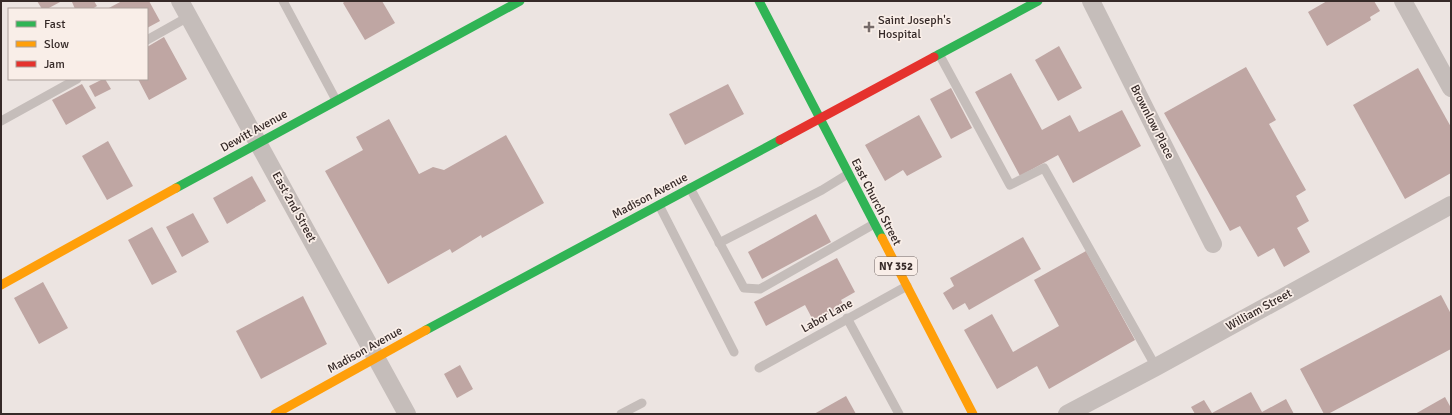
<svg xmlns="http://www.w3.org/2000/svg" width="1452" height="415" viewBox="0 0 1452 415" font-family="Signika,sans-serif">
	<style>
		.building { fill: #bfa6a3 }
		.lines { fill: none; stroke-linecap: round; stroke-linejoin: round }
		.lane { stroke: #c5bdba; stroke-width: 9 }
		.street { stroke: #c5bdba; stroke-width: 18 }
		.fast { stroke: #30b455; stroke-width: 9 }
		.slow { stroke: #ff9f0a; stroke-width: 9 }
		.jam { stroke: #e5322d; stroke-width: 9 }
		.poi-dot { fill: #766b69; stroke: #f9eee8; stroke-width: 1.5 }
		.labels { text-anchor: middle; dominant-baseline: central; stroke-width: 3.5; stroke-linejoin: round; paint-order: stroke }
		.shield { fill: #f9eee8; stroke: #706562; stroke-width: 1 }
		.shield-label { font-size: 11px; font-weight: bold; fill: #362a28 }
		.poi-label { font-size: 12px; fill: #362a28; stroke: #f9eee8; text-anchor: start }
		.street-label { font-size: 12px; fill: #362a28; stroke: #f9eee8 }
	</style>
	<rect width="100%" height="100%" fill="#ece4e1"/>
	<!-- building -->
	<g class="building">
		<polygon points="37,1 62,1 47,9 42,9"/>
		<polygon points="73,1 94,1 97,6 92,9 75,9 72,2"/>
		<polygon points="122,1 149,1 160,21 147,28 147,9 107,9"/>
		<polygon points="345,1 382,1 395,23 365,40 343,3"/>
		<polygon points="1327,1 1374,1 1380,11 1370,17 1371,20 1327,46 1308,12"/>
		<polygon points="164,37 187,79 149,100 138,79 147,79 147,47"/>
		<polygon points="1059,46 1082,88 1058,101 1035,60"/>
		<polygon points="1246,67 1276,120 1269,124 1306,190 1296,196 1309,221 1297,228 1310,252 1284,267 1274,248 1258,257 1240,226 1230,231 1164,113"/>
		<polygon points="1418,68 1451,127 1451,173 1405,199 1353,105"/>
		<polygon points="1011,73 1042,130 1070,115 1079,132 1122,110 1141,146 1073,183 1058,155 1020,176 975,92"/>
		<polygon points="103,79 105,79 111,89 95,97 89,86"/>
		<polygon points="82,84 96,108 66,125 52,100"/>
		<polygon points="728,84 744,114 685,145 669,114"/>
		<polygon points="951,88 972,128 951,139 930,99"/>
		<polygon points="919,115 942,157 907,176 903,170 885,181 865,145"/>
		<polygon points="389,119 419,174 433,167 444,170 506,135 544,203 482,238 481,235 452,253 450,249 388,284 325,171 363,150 356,137"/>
		<polygon points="108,141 133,186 107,200 82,156"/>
		<polygon points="252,176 266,201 227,224 213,198"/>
		<polygon points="193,213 209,242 182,257 166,227"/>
		<polygon points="816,214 831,242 762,279 748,252"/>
		<polygon points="152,227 177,272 152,285 128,240"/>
		<polygon points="1023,237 1041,269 969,310 965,303 953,310 943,293 954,286 950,278"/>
		<polygon points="1086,251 1135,340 1049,389 1037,366 997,389 964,330 992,314 1013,352 1059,326 1034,280"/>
		<polygon points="837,258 855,292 841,300 844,306 814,322 805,305 766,326 754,302"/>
		<polygon points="43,282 68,328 39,344 14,298"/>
		<polygon points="1441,295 1451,314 1451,349 1328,414 1324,414 1300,369"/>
		<polygon points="303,296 327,344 261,379 236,331"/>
		<polygon points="460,365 473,389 457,398 444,374"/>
		<polygon points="1251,392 1262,412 1286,399 1294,414 1195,414 1191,407 1204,400 1212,413"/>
		<polygon points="846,396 856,414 814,414"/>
		<polygon points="1445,397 1451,408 1451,414 1415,414"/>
	</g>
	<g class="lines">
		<!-- lane -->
		<g class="lane">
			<polyline points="283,1 336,100"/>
			<polyline points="147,40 188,17"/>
			<polyline points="939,54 1010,185 1044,168 1156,367"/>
			<polyline points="1,121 77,79"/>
			<polyline points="690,188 744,288 760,289 874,224"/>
			<polyline points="659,205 734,352"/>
			<polyline points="719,243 822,190 848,174"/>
			<polyline points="847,318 899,414"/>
			<polyline points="759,368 907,286"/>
			<polyline points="621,414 642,403"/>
		</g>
		<!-- street -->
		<g class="street">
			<polyline points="180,1 407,414"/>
			<polyline points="1091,1 1213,244"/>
			<polyline points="1403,1 1451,88"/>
			<polyline points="1067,414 1156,367 1451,205"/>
		</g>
		<!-- fast -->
		<g class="fast">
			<polyline points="759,1 882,238"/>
			<polyline points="934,57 1038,1"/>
			<polyline points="176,188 520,1"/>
			<polyline points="426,330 780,140"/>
		</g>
		<!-- slow -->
		<g class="slow">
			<polyline points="882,238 973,414"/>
			<polyline points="1,285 176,188"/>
			<polyline points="275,414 426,330"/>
		</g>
		<!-- jam -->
		<polyline class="jam" points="780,140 934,57"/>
	</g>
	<!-- markers -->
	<path class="poi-dot" d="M867 21h4v4h4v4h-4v4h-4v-4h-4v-4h4z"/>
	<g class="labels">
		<!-- shield labels -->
		<rect class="shield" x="875" y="257" width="42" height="18" rx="3"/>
		<g class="shield-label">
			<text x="896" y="266">NY 352</text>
		</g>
		<!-- poi labels -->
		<g class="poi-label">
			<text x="878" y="20">Saint Joseph's<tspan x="878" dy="14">Hospital</tspan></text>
		</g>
		<!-- street labels -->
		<g class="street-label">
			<text transform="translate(1152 122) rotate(63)">Brownlow Place</text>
			<text transform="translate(254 131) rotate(-29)">Dewitt Avenue</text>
			<text transform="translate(650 196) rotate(-28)">Madison Avenue</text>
			<text transform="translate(876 202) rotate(63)">East Church Street</text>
			<text transform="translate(294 207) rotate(61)">East 2nd Street</text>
			<text transform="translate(1259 310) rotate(-29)">William Street</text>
			<text transform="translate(827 316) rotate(-29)">Labor Lane</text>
			<text transform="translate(365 350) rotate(-29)">Madison Avenue</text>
		</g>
	</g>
	<!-- border -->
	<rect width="1452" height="415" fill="none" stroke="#362a28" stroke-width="4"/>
	<!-- legend -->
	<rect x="8" y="8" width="140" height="72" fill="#f9eee8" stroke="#aba09b"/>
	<rect x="16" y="21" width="20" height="6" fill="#30b455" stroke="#aba09b"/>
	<text x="44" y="28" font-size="12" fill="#362a28">Fast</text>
	<rect x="16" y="41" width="20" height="6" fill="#ff9f0a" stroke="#aba09b"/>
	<text x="44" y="48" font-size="12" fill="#362a28">Slow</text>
	<rect x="16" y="61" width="20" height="6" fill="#e5322d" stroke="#aba09b"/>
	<text x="44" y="68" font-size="12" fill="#362a28">Jam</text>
</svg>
